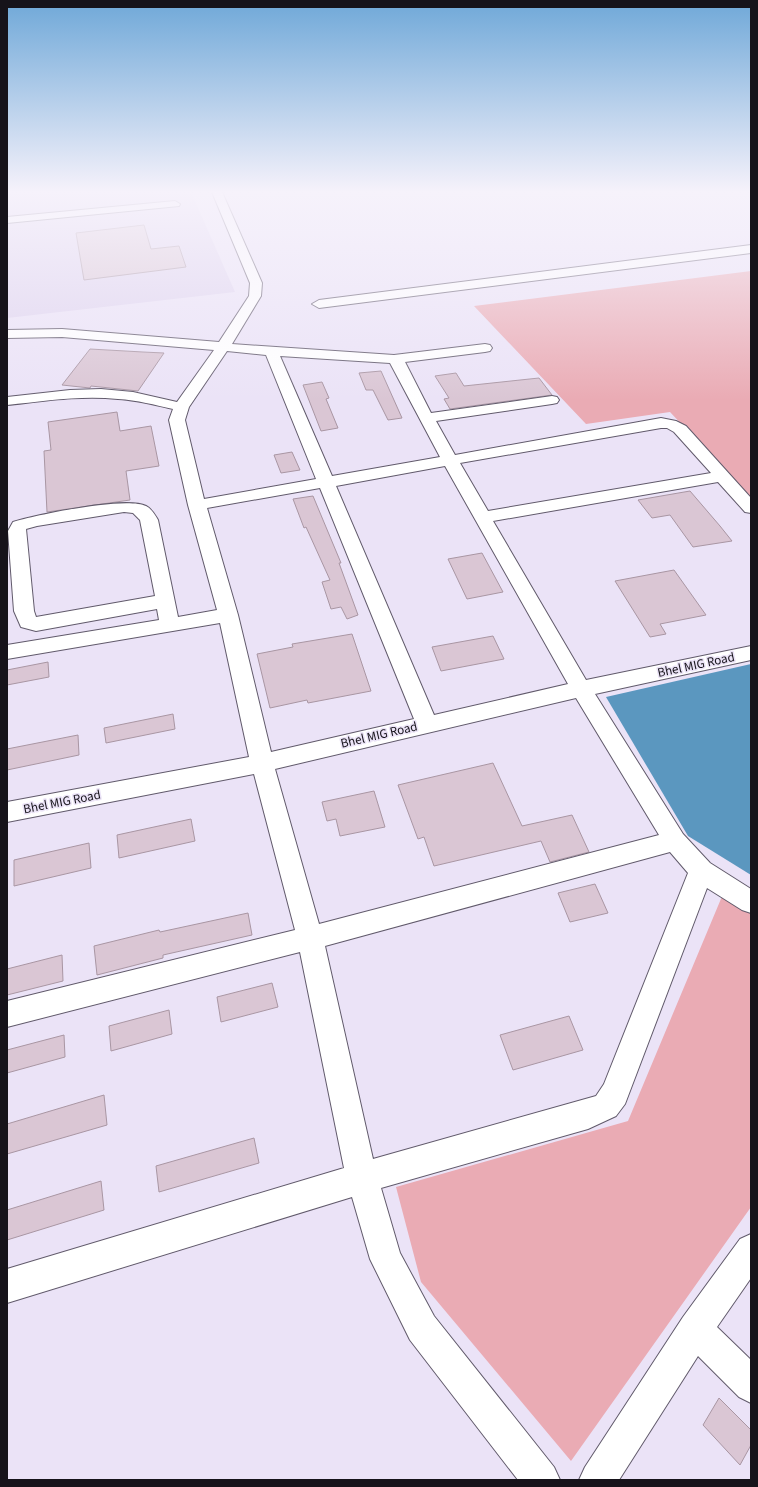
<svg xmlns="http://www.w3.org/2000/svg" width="758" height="1487" viewBox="0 0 758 1487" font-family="'Source Sans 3',sans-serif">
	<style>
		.built { fill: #dfd4ef }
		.green { fill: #eaabb4 }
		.water { fill: #5b97bf }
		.building { fill: #dac6d4; stroke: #a996a3 }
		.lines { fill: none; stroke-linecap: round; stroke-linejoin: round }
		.minor-casing { stroke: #615a6b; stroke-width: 2 }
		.minor { fill: #fff; fill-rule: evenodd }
		.labels { text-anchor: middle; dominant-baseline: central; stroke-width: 3; stroke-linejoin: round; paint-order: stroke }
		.street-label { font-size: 13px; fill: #16131a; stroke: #ebe3f7 }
	</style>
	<rect width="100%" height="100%" fill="#ebe3f7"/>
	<!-- built -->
	<polygon class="built" points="7,192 191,192 235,292 7,318"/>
	<!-- green -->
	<g class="green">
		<polygon points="751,271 751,498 670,412 586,424 474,306"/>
		<polygon points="723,894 751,913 751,1207 571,1461 421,1282 396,1187 628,1121"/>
	</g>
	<!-- water -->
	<polygon class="water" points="751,664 751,875 688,836 606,697"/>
	<!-- building -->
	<g class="building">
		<polygon points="144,225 151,249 179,246 186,267 84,280 76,233"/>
		<polygon points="90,349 143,352 164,353 138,391 91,386 90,388 62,385"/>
		<polygon points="381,371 402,418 388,420 373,390 366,390 359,373"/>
		<polygon points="456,373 464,386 539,378 552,395 450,409 444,399 449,398 435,376"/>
		<polygon points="322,382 329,398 326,399 338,428 321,431 303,385"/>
		<polygon points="117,412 120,431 151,426 159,466 126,471 130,500 47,512 44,451 51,450 48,422"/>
		<polygon points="292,452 300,470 281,473 274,455"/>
		<polygon points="690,491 720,526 732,541 693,547 670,515 652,518 638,500"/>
		<polygon points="313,496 341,563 339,563 358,615 347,619 341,607 331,609 322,582 330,580 306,527 304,528 293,499"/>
		<polygon points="482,553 503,592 467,599 448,559"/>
		<polygon points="674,570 706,615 660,624 666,634 650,637 615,581"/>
		<polygon points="352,634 371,691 308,703 307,700 270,708 257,654 293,647 292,644"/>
		<polygon points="493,636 504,659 441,671 432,647"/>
		<polygon points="48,662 49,677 7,685 7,670"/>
		<polygon points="173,714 175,729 106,743 104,728"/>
		<polygon points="78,735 79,755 7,770 7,749"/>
		<polygon points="493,763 522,826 572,815 589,852 550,862 541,841 434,866 424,837 418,839 398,785"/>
		<polygon points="374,791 385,827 340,836 336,819 327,821 322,802"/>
		<polygon points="191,819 195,841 119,858 117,835"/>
		<polygon points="89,843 91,868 14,886 14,860"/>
		<polygon points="595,884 608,913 570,922 558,893"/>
		<polygon points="248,913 252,935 163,955 163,958 97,975 94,946 159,930 160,932"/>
		<polygon points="62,955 63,981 7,995 7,969"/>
		<polygon points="272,983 278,1007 221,1022 217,997"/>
		<polygon points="169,1010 172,1034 111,1051 109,1026"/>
		<polygon points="569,1016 583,1050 513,1070 500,1035"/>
		<polygon points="64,1035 65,1057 7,1073 7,1050"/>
		<polygon points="104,1095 107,1125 7,1154 7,1124"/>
		<polygon points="254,1138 259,1163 159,1192 156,1166"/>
		<polygon points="101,1181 104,1210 7,1240 7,1210"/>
		<polygon points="719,1398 751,1430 751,1445 740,1465 703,1425"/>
	</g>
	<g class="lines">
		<defs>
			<g id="minor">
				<path d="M212 192H222L262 283 261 296 232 344 394 355 485 344 490 345 492 348 490 351 485 352 405 362 431 413 552 396 557 397 559 400 557 403 552 404 436 421 455 455 661 418 676 421 686 426 751 498V513L745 512 718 482 493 521 586 680 751 646V660L595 694 683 834 710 863 751 889V913L742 910 707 888 625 1104 616 1116 588 1129 381 1188 400 1253 434 1316 554 1467 560 1480H518L410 1340 370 1259 352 1197 7 1303V1269L344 1168 300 952 7 1027V1001L295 930 254 774 7 822V802L249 757 220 623 7 659V645L159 620 157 609 36 631 21 627 14 611 8 531 13 522C36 515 126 496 146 506 152 509 155 515 158 520L178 617 217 610 188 505 169 420 173 409C155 405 137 400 118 399 81 395 44 401 7 405V397L70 390 101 389 133 392 177 402 214 350 62 337 7 338V330L62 329 219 342 249 296 250 283ZM227 351 266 355 316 479 204 499 185 420 189 407ZM280 356 390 363 440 457 332 476ZM661 428H667L674 432 711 473 488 511 460 463ZM445 466 568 684 434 715 336 486ZM320 488 414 719 271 752 238 615 207 508ZM124 512 133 513 140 520 155 596 36 617 34 611 26 529 37 526ZM576 698 659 835 319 924 275 769ZM670 852 688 873 604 1084 596 1096 373 1159 325 946Z"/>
				<polygon points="175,201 180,204 179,206 7,223 7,217"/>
				<polygon points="751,245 751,253 319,308 312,304 319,300"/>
				<polygon points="751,1234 751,1278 717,1327 751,1360 751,1403 739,1397 698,1356 619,1480 579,1480 585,1467 683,1317 740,1239"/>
			</g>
		</defs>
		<!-- minor casing -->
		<use href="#minor" class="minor-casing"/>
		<!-- minor -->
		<use href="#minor" class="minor"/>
	</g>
	<!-- sky -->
	<linearGradient id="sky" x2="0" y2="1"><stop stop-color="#6fa8d8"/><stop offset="0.48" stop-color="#f6f2fb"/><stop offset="1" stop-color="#f6f2fb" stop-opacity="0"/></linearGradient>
	<rect width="758" height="400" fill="url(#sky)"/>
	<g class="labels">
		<!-- street labels -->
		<g class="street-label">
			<text transform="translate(696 665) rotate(-12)">Bhel MIG Road</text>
			<text transform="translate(379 735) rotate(-13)">Bhel MIG Road</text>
			<text transform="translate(62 802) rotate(-11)">Bhel MIG Road</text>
		</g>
	</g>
	<!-- border -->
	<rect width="758" height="1487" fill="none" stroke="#16131a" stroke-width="16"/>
</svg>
